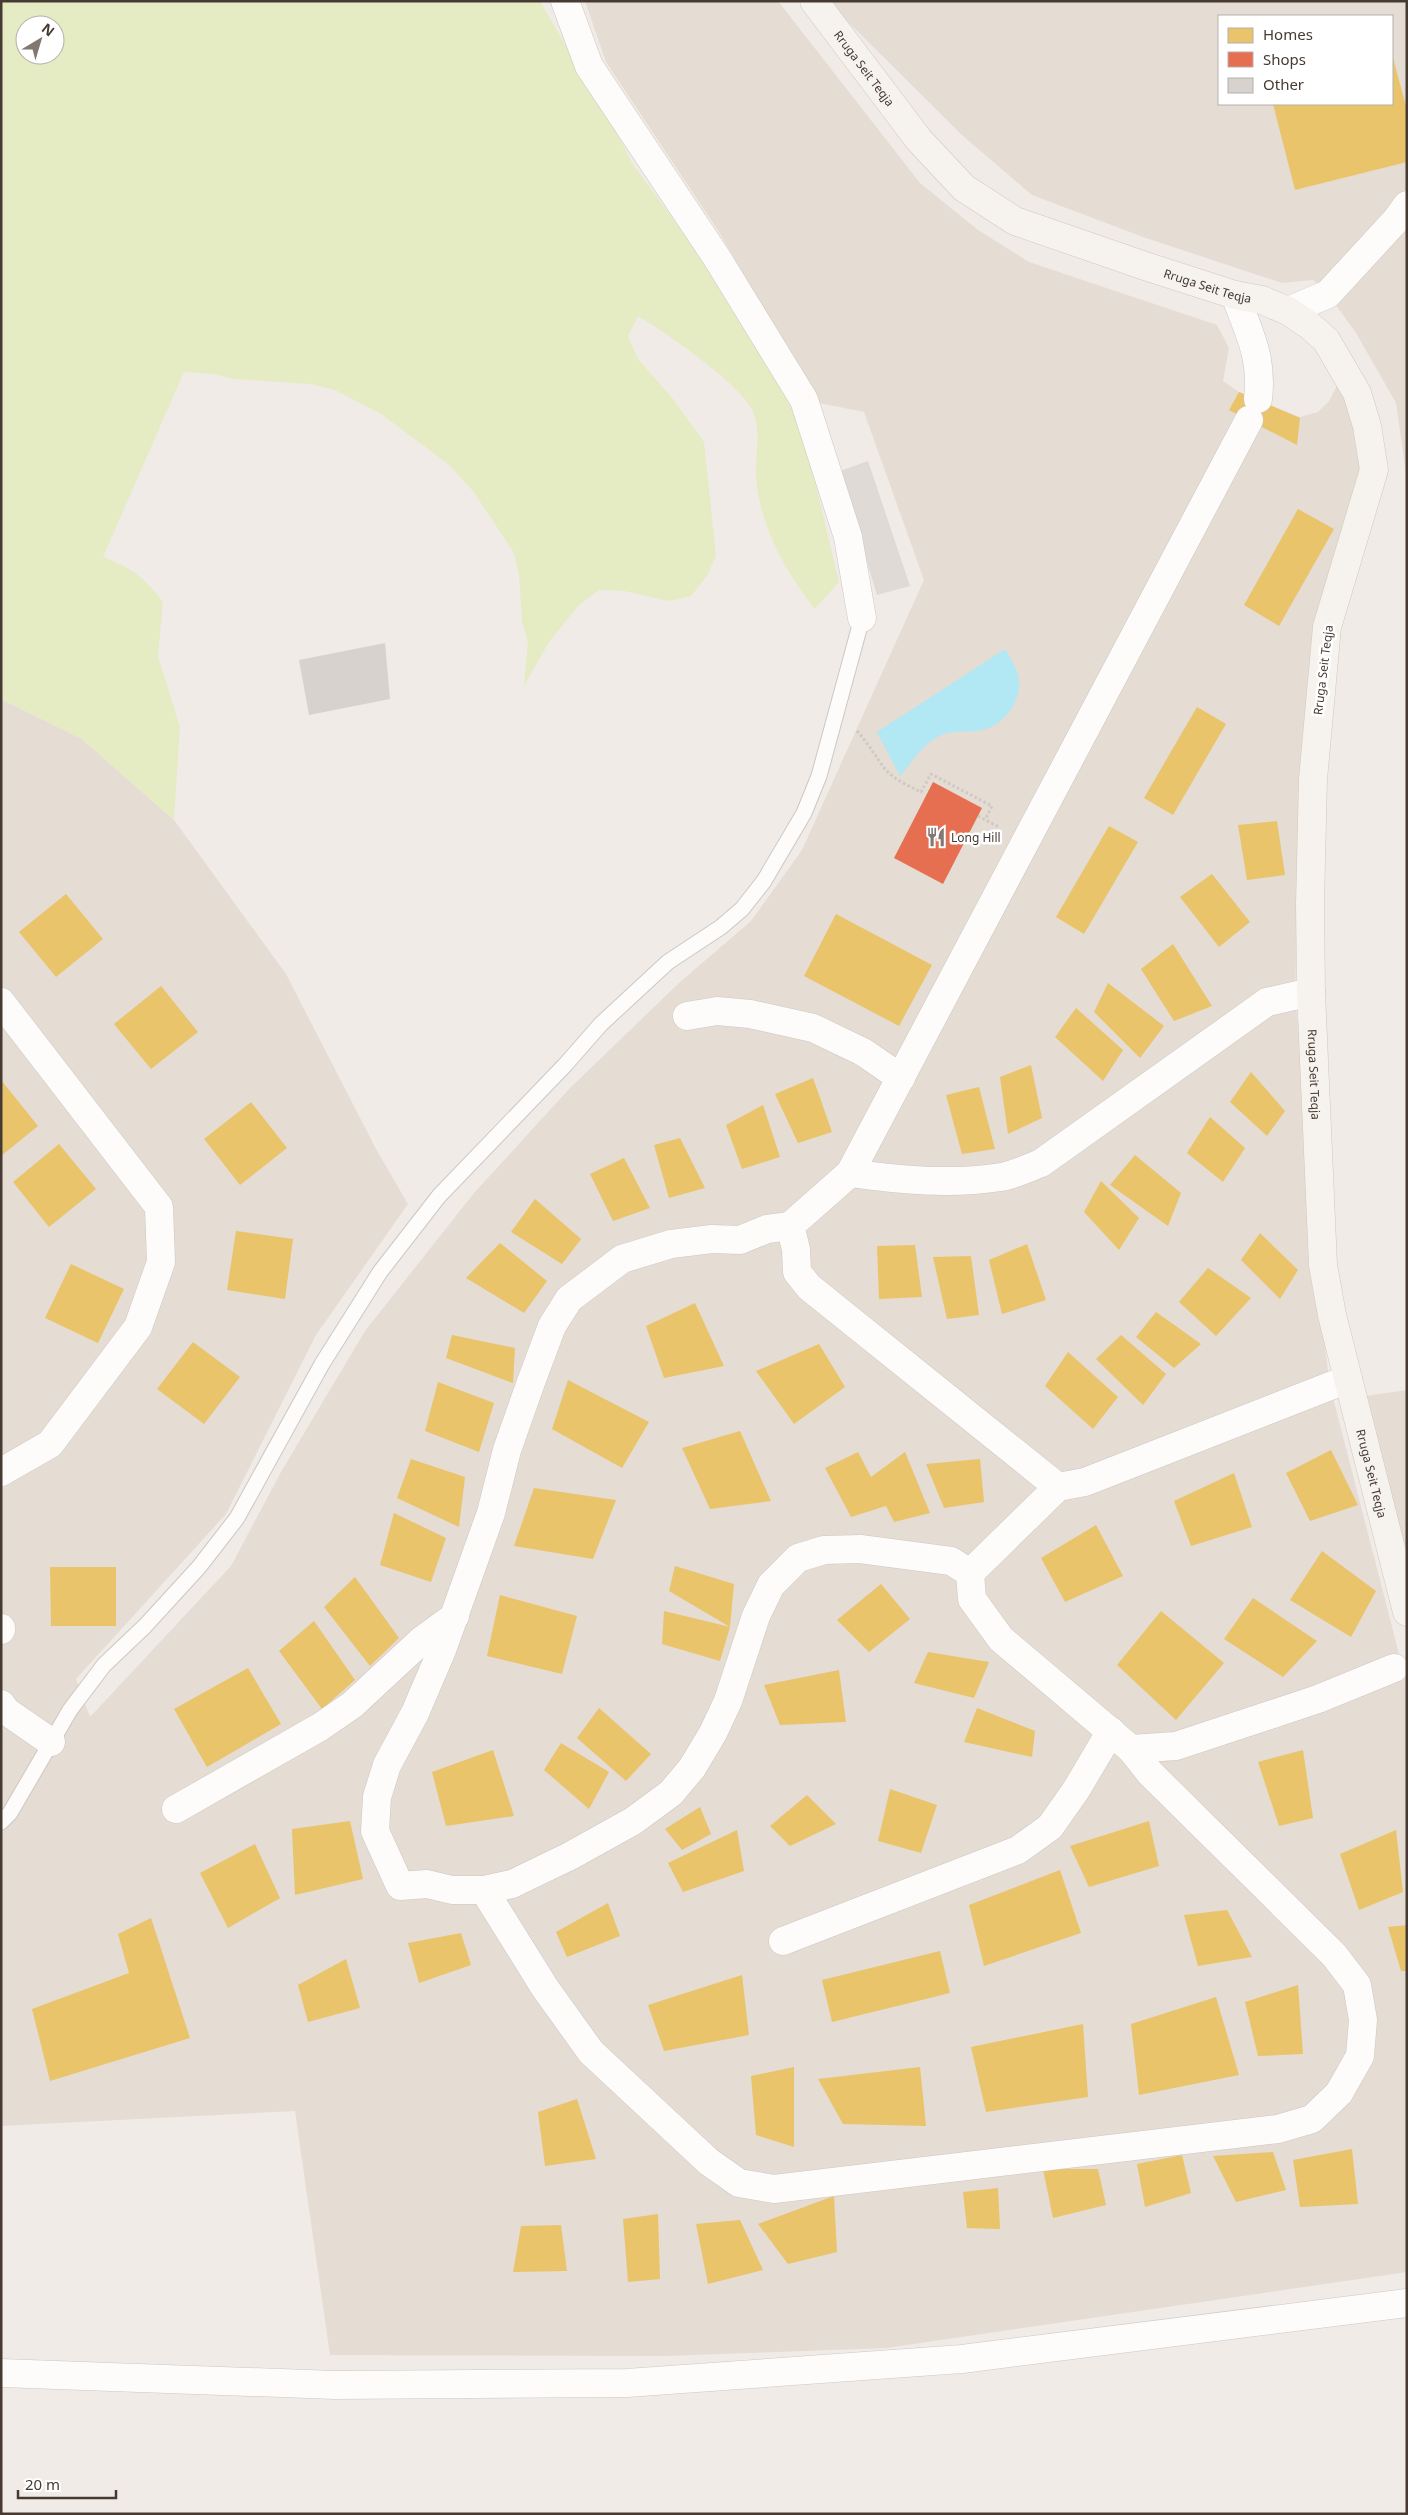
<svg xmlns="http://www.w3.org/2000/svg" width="1408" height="2515" viewBox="0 0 1408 2515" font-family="'Noto Sans',sans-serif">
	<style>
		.residential { fill: #e5dcd3; fill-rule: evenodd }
		.green { fill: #e5ecc3; fill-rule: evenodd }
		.parking { fill: #dfdad6 }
		.water { fill: #b2e7f4 }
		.homes { fill: #e9c46a }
		.shops { fill: #e76f51 }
		.building { fill: #d8d2ce }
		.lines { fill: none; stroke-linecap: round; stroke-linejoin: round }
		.lane-casing { stroke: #ccc7c3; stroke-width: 17 }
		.street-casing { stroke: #ccc7c3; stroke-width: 29 }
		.secondary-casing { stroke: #d1c8be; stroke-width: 29 }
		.path { stroke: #cec9c5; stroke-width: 3; stroke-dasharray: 2.5 2.5; stroke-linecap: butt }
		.lane { stroke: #fdfcfb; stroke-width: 15 }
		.street { stroke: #fdfcfb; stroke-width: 28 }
		.secondary { stroke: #f6f2ed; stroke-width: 28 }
		.labels { text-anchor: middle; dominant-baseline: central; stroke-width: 5; stroke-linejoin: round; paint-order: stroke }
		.street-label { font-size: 12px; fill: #463a32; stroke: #fff }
		.poi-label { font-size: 12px; fill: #463a32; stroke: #fff; text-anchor: start }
	</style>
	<rect width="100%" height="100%" fill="#f0ebe7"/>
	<!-- residential -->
	<g class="residential">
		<polygon points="585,1 778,1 920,183 978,230 1029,262 1217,325 1229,348 1223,381 1239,392 1300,417 1318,412 1329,401 1340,380 1358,432 1364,471 1300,807 1295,996 1308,1125 1315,1269 1330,1386 1407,1685 1407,2272 886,2348 664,2356 330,2355 295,2111 1,2126 1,699 82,739 174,820 286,974 376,1149 408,1204 316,1335 226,1514 76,1679 90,1717 231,1566 281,1472 365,1331 474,1193 570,1088 680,982 751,921 802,850 924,580 864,412 819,403 719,232 606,62"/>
		<path d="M827 1H1407V479L1396 403 1356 333 1328 294 1313 280 1282 283 1143 237 1032 195 963 136ZM1219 16H1392V104H1219Z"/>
		<polygon points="1407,1390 1407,1555 1366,1396"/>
	</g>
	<!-- green -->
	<path class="green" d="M1 1H540L593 94 610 119 632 163 692 245 791 406 808 452 839 582 815 609C785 571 758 523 756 474 755 453 762 430 752 410 738 382 666 333 638 316L628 336 638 359 673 399 704 442 716 556 707 576 691 596 669 601 624 591 599 590 578 606 549 642 524 686 528 642 522 621 519 576 514 553 473 491 448 464 381 414 335 390 311 384 235 379 213 374 184 372 103 557C132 568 145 578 163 602L158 656 180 727 174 820 82 739 1 699ZM25 25H55V55H25Z"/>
	<!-- parking -->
	<polygon class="parking" points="868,461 910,586 877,595 840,471"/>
	<!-- water -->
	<path class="water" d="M1005 649C1011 659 1018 669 1019 681 1021 700 1005 723 986 729 969 735 956 727 938 737 922 745 911 763 900 776L877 732Z"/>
	<!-- homes -->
	<g class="homes">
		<polygon points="1393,58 1407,110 1407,162 1295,190 1273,104 1392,104"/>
		<polygon points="1239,392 1300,418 1297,445 1229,410"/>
		<polygon points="1298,509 1334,529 1279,626 1244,605"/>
		<polygon points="1197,707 1226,724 1173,815 1144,798"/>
		<polygon points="1277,821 1285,875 1247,880 1238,825"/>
		<polygon points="1109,826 1138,842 1084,934 1056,917"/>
		<polygon points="1212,874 1250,922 1219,947 1180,897"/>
		<polygon points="66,894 103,939 56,977 19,932"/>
		<polygon points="836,914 932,965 899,1026 804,976"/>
		<polygon points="1173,944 1212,1006 1174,1021 1141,969"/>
		<polygon points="1108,983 1164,1026 1140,1058 1094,1012"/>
		<polygon points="161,986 198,1032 151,1069 114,1024"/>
		<polygon points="1076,1008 1123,1050 1103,1081 1055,1037"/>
		<polygon points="1031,1065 1042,1118 1008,1134 1000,1077"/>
		<polygon points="1251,1072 1285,1111 1267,1136 1230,1102"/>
		<polygon points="813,1078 832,1132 798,1143 775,1094"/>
		<polygon points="1,1080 38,1126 1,1156"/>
		<polygon points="979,1087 995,1149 962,1154 946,1095"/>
		<polygon points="251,1102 287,1148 240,1185 204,1139"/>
		<polygon points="763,1105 780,1157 742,1169 726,1125"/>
		<polygon points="1210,1117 1245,1148 1223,1182 1187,1153"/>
		<polygon points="680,1138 705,1188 669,1198 654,1145"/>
		<polygon points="59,1144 96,1189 49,1227 13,1182"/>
		<polygon points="1135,1155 1181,1193 1168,1226 1110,1185"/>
		<polygon points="624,1158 650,1208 613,1221 590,1174"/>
		<polygon points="1101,1181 1139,1218 1119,1250 1084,1212"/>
		<polygon points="535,1199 581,1239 562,1264 511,1232"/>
		<polygon points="236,1231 293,1239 285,1299 227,1290"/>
		<polygon points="1260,1233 1298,1270 1280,1299 1241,1260"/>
		<polygon points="500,1243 547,1281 524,1313 466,1278"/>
		<polygon points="1027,1244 1046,1300 1002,1314 989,1260"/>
		<polygon points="915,1245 922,1297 879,1299 877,1246"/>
		<polygon points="971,1256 979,1315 947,1319 933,1257"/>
		<polygon points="71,1264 124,1289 98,1343 45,1318"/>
		<polygon points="1208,1268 1251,1298 1216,1336 1179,1302"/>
		<polygon points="695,1303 724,1366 664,1378 646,1326"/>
		<polygon points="1156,1312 1201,1344 1174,1368 1136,1337"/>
		<polygon points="452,1335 515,1348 513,1383 446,1358"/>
		<polygon points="1121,1335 1166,1374 1143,1405 1096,1359"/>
		<polygon points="193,1342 240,1377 204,1424 157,1389"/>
		<polygon points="819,1344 845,1387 794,1424 756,1371"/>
		<polygon points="1068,1352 1118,1397 1093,1429 1045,1386"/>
		<polygon points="568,1380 649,1422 622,1468 552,1429"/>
		<polygon points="438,1382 494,1403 479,1452 425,1431"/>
		<polygon points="740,1431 771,1501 710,1509 682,1448"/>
		<polygon points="1331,1450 1358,1505 1310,1521 1286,1473"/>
		<polygon points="858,1452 871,1477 905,1452 930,1513 894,1522 886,1506 851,1517 825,1468"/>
		<polygon points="411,1459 465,1477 459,1527 397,1498"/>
		<polygon points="980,1459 984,1502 944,1508 926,1464"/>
		<polygon points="1234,1473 1252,1527 1191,1546 1174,1501"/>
		<polygon points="534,1488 616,1500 593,1559 514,1546"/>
		<polygon points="394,1513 446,1538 431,1582 380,1565"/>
		<polygon points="1096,1525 1123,1576 1065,1602 1041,1558"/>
		<polygon points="1322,1551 1376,1591 1351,1637 1290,1600"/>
		<polygon points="675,1566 734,1584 730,1627 720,1661 662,1644 664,1611 730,1627 669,1591"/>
		<polygon points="50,1567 116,1567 116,1626 51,1626"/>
		<polygon points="355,1577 399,1638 370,1666 324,1607"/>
		<polygon points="881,1584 910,1619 869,1652 837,1620"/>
		<polygon points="500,1595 577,1616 562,1674 487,1656"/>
		<polygon points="1253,1598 1317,1641 1283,1677 1224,1639"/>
		<polygon points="1161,1611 1224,1663 1176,1720 1117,1665"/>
		<polygon points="314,1621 355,1680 322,1709 279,1651"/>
		<polygon points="928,1652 989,1662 974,1698 914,1683"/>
		<polygon points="248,1668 281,1724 207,1767 174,1709"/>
		<polygon points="839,1670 846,1722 780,1725 764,1685"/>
		<polygon points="599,1708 651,1754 626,1781 577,1738"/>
		<polygon points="977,1708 1035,1731 1032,1757 964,1742"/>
		<polygon points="561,1743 609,1772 589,1809 544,1770"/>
		<polygon points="493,1750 514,1816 446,1826 432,1772"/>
		<polygon points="1303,1750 1313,1818 1279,1826 1258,1762"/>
		<polygon points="890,1789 937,1805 921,1853 878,1841"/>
		<polygon points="807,1795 836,1824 790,1846 770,1826"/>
		<polygon points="700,1807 711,1834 682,1850 665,1829"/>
		<polygon points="350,1821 363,1879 295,1895 292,1829"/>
		<polygon points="1149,1821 1159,1866 1089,1887 1070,1846"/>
		<polygon points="737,1830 744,1871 683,1892 668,1863"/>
		<polygon points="1396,1830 1403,1892 1359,1910 1340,1854"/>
		<polygon points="255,1844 280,1898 228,1928 200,1873"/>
		<polygon points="1060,1870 1081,1933 984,1966 969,1905"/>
		<polygon points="608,1903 620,1936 567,1957 556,1932"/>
		<polygon points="1227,1910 1252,1957 1198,1966 1184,1915"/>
		<polygon points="151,1918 190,2038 50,2081 32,2009 129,1973 118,1934"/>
		<polygon points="1407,1925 1407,1971 1401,1971 1388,1927"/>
		<polygon points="461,1933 471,1965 419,1983 408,1943"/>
		<polygon points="940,1951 950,1993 832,2022 822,1980"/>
		<polygon points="346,1959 360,2008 308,2022 298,1985"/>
		<polygon points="742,1975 749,2035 664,2051 648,2005"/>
		<polygon points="1298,1985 1303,2054 1258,2056 1245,2002"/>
		<polygon points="1216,1997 1239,2075 1139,2095 1131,2024"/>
		<polygon points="1083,2024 1088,2097 986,2112 971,2047"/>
		<polygon points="794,2067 794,2147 756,2135 751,2076"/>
		<polygon points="920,2067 926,2126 843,2124 818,2079"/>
		<polygon points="577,2099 596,2159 545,2166 538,2112"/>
		<polygon points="1352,2149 1358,2204 1300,2207 1293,2160"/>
		<polygon points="1273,2152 1286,2190 1236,2202 1213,2156"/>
		<polygon points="1182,2155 1191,2193 1145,2207 1137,2164"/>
		<polygon points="1043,2169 1098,2169 1106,2205 1053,2218"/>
		<polygon points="998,2188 1000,2229 967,2228 963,2192"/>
		<polygon points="834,2196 837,2252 788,2264 758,2224"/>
		<polygon points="658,2214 660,2279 628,2282 623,2219"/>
		<polygon points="740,2220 763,2270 708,2284 696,2224"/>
		<polygon points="561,2225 567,2271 513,2272 521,2226"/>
	</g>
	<!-- shops -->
	<polygon class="shops" points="933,782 982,808 943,884 894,858"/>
	<!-- building -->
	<polygon class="building" points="385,643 390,699 309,715 299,660"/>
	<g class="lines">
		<defs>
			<polyline id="lane" points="1,1822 10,1813 70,1710 104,1665 145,1626 199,1567 237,1518 322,1364 380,1272 439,1196 565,1065 601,1024 668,962 721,927 742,909 764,881 804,813 819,776 862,618"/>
			<g id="street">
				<polyline points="565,1 589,66 717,258 804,400 848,537 862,618"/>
				<path d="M1235 295C1249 333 1263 357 1258 399"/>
				<polyline points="1288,311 1328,294 1397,219 1407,205"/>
				<polyline points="1,1002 159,1207 161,1262 138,1327 50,1444 1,1472"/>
				<polyline points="687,1016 717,1011 750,1014 813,1028 863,1052 901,1078"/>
				<path d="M850 1173C901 1180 950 1185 1001 1177 1014 1175 1028 1168 1041 1163L1267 1002 1311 992"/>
				<polyline points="790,1226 796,1249 797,1272 809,1287 1058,1487 1085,1482 1348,1379"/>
				<polyline points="1058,1487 970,1573 951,1561 860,1549 824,1550 798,1558 771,1585 756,1616 728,1701 713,1733 692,1768 671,1793 633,1821 570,1856 512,1884 484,1890 452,1890 427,1884 400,1886 375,1831 377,1797 387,1765 415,1713 442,1650 491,1513 507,1450 531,1382 552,1326 569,1299 622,1259 671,1244 712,1239 740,1240 767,1229 790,1226 850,1173 1249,420"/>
				<polyline points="970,1573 972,1599 1001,1639 1131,1749 1176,1746 1318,1699 1394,1668"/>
				<polyline points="1,1628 1,1630"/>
				<polyline points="1,1704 6,1711 51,1742"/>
				<polyline points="176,1809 320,1727 352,1705 422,1640 455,1616"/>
				<polyline points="484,1890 545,1988 591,2052 709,2162 739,2183 774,2189 1278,2129 1312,2119 1339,2093 1360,2056 1363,2020 1357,1985 1334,1955 1150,1773 1131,1749"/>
				<polyline points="783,1941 1018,1850 1050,1827 1076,1790 1111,1731"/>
				<polyline points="1,2373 335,2385 627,2383 962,2359 1407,2303"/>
			</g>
			<g id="secondary">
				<path id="s1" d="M814 1 919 140 964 188 1015 221 1145 266 1235 295 1262 300 1288 311 1309 325 1326 340 1357 393 1367 426 1374 470 1327 627 1313 779 1310 904 1311 992 1323 1265 1332 1315 1407 1612"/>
			</g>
		</defs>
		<!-- lane casing -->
		<use href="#lane" class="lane-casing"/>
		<!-- street casing -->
		<use href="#street" class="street-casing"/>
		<!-- secondary casing -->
		<use href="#secondary" class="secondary-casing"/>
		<!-- path -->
		<g class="path">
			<path d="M857 731C868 743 875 756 885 769 893 779 909 786 921 792L931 774 992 806 985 820"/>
			<polyline points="978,816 999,827"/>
		</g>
		<!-- lane -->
		<use href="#lane" class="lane"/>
		<!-- street -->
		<use href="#street" class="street"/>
		<!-- secondary -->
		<use href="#secondary" class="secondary"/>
	</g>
	<!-- icons -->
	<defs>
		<symbol id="restaurant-bare" viewBox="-9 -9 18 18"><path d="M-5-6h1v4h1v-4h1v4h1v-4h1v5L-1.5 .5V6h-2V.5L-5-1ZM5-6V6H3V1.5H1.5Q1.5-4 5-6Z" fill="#827871" stroke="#fff" stroke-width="2.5" paint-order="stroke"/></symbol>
	</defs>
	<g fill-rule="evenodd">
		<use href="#restaurant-bare" x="922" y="823" width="28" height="28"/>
	</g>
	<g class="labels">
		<!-- street labels -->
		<g class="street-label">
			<text stroke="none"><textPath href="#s1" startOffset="84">Rruga Seit Teqja</textPath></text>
			<text stroke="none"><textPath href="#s1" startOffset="504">Rruga Seit Teqja</textPath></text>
			<text transform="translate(1323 670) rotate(-83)">Rruga Seit Teqja</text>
			<text stroke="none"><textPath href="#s1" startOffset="1389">Rruga Seit Teqja</textPath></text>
			<text stroke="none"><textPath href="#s1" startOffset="1794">Rruga Seit Teqja</textPath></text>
		</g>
		<!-- poi labels -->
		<g class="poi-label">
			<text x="951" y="837">Long Hill</text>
		</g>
	</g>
	<!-- border -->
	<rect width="1408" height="2515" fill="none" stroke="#463a32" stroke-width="5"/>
	<!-- legend -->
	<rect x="1218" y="15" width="175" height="90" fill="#ffffff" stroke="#b5b0ad"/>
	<rect x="1228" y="28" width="25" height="15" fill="#e9c46a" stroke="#b5b0ad"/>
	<text x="1263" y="40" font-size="15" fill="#463a32">Homes</text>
	<rect x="1228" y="52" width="25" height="15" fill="#e76f51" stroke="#b5b0ad"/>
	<text x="1263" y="65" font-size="15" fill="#463a32">Shops</text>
	<rect x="1228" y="78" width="25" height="15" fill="#d8d2ce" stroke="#b5b0ad"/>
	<text x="1263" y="90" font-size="15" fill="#463a32">Other</text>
	<!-- north arrow -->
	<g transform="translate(40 40) rotate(38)"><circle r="24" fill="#ffffff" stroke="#b5b0ad"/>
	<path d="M0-4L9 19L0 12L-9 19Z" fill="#827871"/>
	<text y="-8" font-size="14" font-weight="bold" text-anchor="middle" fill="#463a32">N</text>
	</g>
	<!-- scale -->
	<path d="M18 2490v8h98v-8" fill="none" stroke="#463a32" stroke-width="2.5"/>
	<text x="25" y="2490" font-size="15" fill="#463a32" stroke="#ffffff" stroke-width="4" paint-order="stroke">20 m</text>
</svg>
